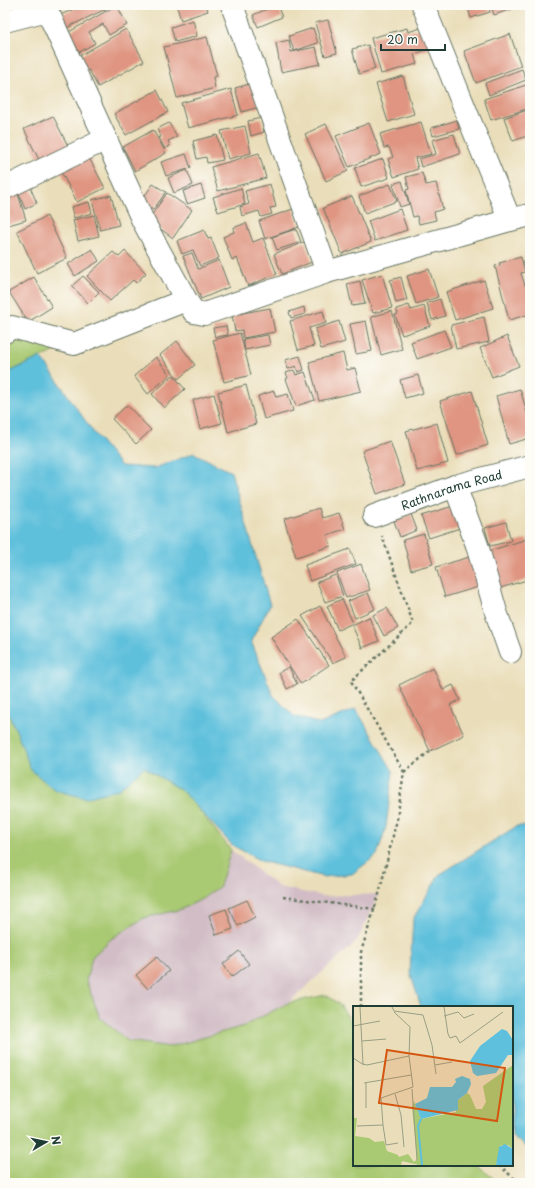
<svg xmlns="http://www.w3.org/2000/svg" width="535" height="1188" viewBox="0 0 535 1188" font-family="'Playpen Sans',sans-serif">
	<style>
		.industrial { fill: #d2bdc6 }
		.green { fill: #a9c972; stroke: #648353 }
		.water { fill: #5ec0dc; stroke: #3e7e88 }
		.building { fill: #df9581 }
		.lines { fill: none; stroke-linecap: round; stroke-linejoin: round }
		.minor-casing { stroke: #667563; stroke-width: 24 }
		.path { stroke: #667563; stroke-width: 2.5; stroke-dasharray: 3 3; stroke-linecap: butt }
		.minor { stroke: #fff; stroke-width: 22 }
		.labels { text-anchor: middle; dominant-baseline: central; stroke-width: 3; stroke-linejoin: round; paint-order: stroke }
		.street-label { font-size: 12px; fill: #1f3d34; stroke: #fdfcf7 }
		.inset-river { fill: none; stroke: #5ec0dc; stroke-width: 2 }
		.inset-road { fill: none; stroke: #999e84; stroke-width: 1 }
		.view { fill: #d45610; fill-opacity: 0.15; stroke: #d45610; stroke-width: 2 }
		.inset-edge { fill: none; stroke: #1f3d34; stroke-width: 2 }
	</style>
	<rect width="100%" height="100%" fill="#fdfcf7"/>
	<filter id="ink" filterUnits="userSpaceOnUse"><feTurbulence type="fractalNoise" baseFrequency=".025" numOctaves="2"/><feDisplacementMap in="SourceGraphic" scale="8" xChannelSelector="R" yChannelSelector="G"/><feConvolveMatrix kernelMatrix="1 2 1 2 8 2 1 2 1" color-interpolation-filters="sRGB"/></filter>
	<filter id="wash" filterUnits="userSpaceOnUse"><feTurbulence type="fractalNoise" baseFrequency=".012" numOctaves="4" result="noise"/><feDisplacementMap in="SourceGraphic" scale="16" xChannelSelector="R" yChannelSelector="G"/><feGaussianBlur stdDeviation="0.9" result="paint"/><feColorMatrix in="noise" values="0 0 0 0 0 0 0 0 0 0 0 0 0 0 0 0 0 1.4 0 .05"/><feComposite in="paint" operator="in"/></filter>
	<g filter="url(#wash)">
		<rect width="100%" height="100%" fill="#eadeba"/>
		<!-- industrial -->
		<polygon class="industrial" points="231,850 279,887 322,896 379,894 357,941 288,1003 244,1026 170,1047 128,1041 100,1018 86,981 92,957 111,939 144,918 183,909 220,886"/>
		<!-- green -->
		<g class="green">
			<polygon points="5,332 74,344 41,357 5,374"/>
			<polygon points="5,707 16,730 119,789 144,767 182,791 196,806 231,850 220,886 202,899 182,909 144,918 111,939 92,957 86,981 100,1018 128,1041 170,1047 244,1026 288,1003 326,995 340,1005 354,1026 354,1165 477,1165 499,1183 5,1183"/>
		</g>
		<!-- water -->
		<g class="water">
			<polygon points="41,357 94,433 121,466 155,468 194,453 231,472 270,605 251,641 273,695 294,716 320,724 356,709 393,771 386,827 377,855 352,874 324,877 261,861 232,845 182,791 144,767 119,789 85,798 55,790 31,770 16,730 5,707 5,374"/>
			<polygon points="517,826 530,826 530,1150 512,1136 512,1007 421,1007 410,972 413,919 439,875"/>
		</g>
		<g id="blocks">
			<!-- building -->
			<g class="building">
				<polygon points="50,5 66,5 54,12"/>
				<polygon points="75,5 114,5 62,30 56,17 76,8"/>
				<polygon points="117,5 127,25 109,35 103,24 89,32 95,43 78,53 67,33"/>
				<polygon points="139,5 152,5 140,9"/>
				<polygon points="177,5 206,5 208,11 181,20 177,7 178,7"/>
				<polygon points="261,5 274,5 262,9"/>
				<polygon points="277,5 282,17 258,27 253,15"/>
				<polygon points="467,5 488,5 490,12 471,18"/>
				<polygon points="491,5 517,5 518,7 494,15"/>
				<polygon points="193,20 197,36 175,42 171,27"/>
				<polygon points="328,20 337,53 325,56 315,23"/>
				<polygon points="424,27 430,49 414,54 417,64 381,74 371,38 407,28 408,32"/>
				<polygon points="313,28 318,43 294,51 289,36"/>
				<polygon points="126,29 144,61 98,87 89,70 82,74 74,59"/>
				<polygon points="510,34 521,66 476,83 464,51"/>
				<polygon points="207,37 217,76 213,77 215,88 177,98 164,47"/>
				<polygon points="289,40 291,52 316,47 320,64 281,72 276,43"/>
				<polygon points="368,45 375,69 359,74 352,49"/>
				<polygon points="522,69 526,80 489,95 485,83"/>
				<polygon points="403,76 414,114 388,122 376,84"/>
				<polygon points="253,83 259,107 242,112 235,88"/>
				<polygon points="529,84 530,108 491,120 484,99"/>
				<polygon points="231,89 238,115 188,128 181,103"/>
				<polygon points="157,90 168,112 126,135 114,114"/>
				<polygon points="530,109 530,135 513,141 504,118"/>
				<polygon points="53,116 71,152 42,166 24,129"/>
				<polygon points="261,118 264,132 251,136 248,121"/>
				<polygon points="457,120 459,129 433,136 431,128"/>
				<polygon points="421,122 431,154 415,158 418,169 394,177 388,159 393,157 389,147 384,148 380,134"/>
				<polygon points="169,123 177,137 168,141 170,146 165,149 159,138 161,137 157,129"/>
				<polygon points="369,123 381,154 349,167 336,136"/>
				<polygon points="326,124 348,171 326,181 305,134"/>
				<polygon points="245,126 251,153 228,159 221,131"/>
				<polygon points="153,130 166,153 135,171 123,147"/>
				<polygon points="454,134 460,154 421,167 419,159 436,154 432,140"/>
				<polygon points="217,135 223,160 207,163 206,157 197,159 193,141"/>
				<polygon points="259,153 266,178 218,191 211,167"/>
				<polygon points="87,154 105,188 77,202 59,168"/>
				<polygon points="186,154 191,168 166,176 161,162"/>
				<polygon points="383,159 389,178 361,187 355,168"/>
				<polygon points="187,170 193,185 174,193 168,178"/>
				<polygon points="422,173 426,185 436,183 443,209 434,212 436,220 419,224 417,216 413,217 406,190 409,189 406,177"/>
				<polygon points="402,181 409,204 400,207 393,184"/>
				<polygon points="153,184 166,192 153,210 141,201"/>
				<polygon points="270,184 276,207 270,208 272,214 261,217 259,211 242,216 240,207 249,204 245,191"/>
				<polygon points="390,184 397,201 365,213 359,196"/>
				<polygon points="201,185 205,198 187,204 183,191"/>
				<polygon points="30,187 37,203 25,209 18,192"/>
				<polygon points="241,188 245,204 218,212 213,197"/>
				<polygon points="167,193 192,210 173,238 148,220"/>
				<polygon points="18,194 26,220 5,226 5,198"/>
				<polygon points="111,195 119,225 100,230 92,200"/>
				<polygon points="352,196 371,242 342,254 323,208"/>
				<polygon points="89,202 92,213 74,218 71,207"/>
				<polygon points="293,209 299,227 265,239 259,221"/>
				<polygon points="400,209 407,230 375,241 368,221"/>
				<polygon points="94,215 99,236 78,241 73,220"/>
				<polygon points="47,216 67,258 37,273 17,231"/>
				<polygon points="246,223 253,242 263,238 277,274 248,286 237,258 232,260 223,237 234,232 233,228"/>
				<polygon points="296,229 301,242 277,250 272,237"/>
				<polygon points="204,230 208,239 211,238 219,258 200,266 193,250 182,254 177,241"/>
				<polygon points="305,242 312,262 282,274 274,254"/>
				<polygon points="92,249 99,261 75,276 68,264"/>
				<polygon points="125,251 146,273 136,283 133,280 110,301 87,276 113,252 119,257"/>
				<polygon points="192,253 198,269 219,260 229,287 201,299 183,256"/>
				<polygon points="521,257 525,272 521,273 525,285 530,284 530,314 509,320 495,266 500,265 499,263"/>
				<polygon points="429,269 438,297 416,304 407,276"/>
				<polygon points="382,274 392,308 373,313 362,280"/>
				<polygon points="83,276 99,292 88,303 72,286"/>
				<polygon points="34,277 52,307 28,322 9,292"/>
				<polygon points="401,277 407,300 396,303 390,280"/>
				<polygon points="484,280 493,308 455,320 446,292"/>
				<polygon points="360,281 365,304 352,306 347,284"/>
				<polygon points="440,299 445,316 432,320 427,303"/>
				<polygon points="409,305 411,310 424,306 430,326 402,335 395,315 398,314 396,309"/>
				<polygon points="304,307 305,314 291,318 289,312"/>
				<polygon points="270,308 275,332 243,338 242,330 235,331 232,315"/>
				<polygon points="323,311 326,323 309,328 314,346 298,350 290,321"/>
				<polygon points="392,311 402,349 381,355 371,317"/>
				<polygon points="484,317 489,342 456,349 451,325"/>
				<polygon points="339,321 345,342 321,349 315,329"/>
				<polygon points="366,321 372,351 356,354 350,324"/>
				<polygon points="226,326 228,335 215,337 213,328"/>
				<polygon points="444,330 451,347 417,359 411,342"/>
				<polygon points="240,333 251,375 224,382 213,340"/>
				<polygon points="268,335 270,345 245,350 243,339"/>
				<polygon points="507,336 519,366 492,377 480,348"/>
				<polygon points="177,341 195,365 178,379 160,355"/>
				<polygon points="343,353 347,370 355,368 361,391 319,401 309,362"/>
				<polygon points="300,356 304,370 298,372 296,366 288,369 285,360"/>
				<polygon points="156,357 170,375 148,394 134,376"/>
				<polygon points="294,370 296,375 305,372 315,400 296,406 286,379 288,378 286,373"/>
				<polygon points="173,375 185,389 164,408 152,394"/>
				<polygon points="418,375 423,393 405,398 400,380"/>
				<polygon points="246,385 256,424 228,432 218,392"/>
				<polygon points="520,389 530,423 530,438 509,444 496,396"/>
				<polygon points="274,391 276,397 288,394 293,411 264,419 258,396"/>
				<polygon points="472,391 488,445 457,455 440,401"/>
				<polygon points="214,394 222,423 200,429 193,400"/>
				<polygon points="127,405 151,430 136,444 112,419"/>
				<polygon points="437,423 448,463 417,471 406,431"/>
				<polygon points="390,441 405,484 377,494 362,451"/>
				<polygon points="453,506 460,528 429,538 421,516"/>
				<polygon points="319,508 322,518 339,513 345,529 327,535 331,546 296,557 284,519"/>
				<polygon points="411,514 417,530 400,537 394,521"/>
				<polygon points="506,522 511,541 490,546 485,528"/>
				<polygon points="424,534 433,564 411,570 403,540"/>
				<polygon points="527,539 530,550 530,579 497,589 486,552"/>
				<polygon points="350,549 356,564 310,581 305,565"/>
				<polygon points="476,555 485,585 445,597 436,567"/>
				<polygon points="361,564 370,590 346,598 337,573"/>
				<polygon points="336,575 343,596 325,602 317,582"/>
				<polygon points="368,593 375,609 355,618 348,601"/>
				<polygon points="342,599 353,623 338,630 327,606"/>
				<polygon points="320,606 346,657 333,663 302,616"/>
				<polygon points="387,608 398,628 384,636 373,615"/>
				<polygon points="369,617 379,641 362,648 352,625"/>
				<polygon points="298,619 329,665 301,684 271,637"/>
				<polygon points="289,667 297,684 287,689 279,672"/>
				<polygon points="433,668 443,690 453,685 460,700 450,705 464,735 430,751 399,685"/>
				<polygon points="247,900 255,917 238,926 229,908"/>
				<polygon points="226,909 233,929 216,935 209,915"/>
				<polygon points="239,951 249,964 232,977 223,964"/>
				<polygon points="157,957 169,971 148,989 136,975"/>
			</g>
		</g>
	</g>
	<g filter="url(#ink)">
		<use href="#blocks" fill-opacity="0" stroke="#667563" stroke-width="1"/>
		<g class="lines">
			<defs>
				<g id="minor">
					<polyline points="232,5 327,272"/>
					<polyline points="5,21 47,10 143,221 186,300 194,312 204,314 327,272 510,220 423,5"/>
					<polyline points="5,188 106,139"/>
					<polyline points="510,220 530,215"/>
					<polyline points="5,332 12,327 74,344 186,300"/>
					<polyline points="455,486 477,545 496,612 510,652"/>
					<path id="s1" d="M374 516 455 486 530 466"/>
				</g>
			</defs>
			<!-- minor casing -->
			<use href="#minor" class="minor-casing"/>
			<!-- path -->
			<g class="path">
				<polyline points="404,772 430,751"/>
				<polyline points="283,897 375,909"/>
				<polyline points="361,1007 361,952 379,894 397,819 404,772 351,681 413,623 382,536"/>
				<polyline points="499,1165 519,1183"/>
			</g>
			<!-- minor -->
			<use href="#minor" class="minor"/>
		</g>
	</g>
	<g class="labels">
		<!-- street labels -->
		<g class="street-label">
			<text stroke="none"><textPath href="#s1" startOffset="82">Rathnarama Road</textPath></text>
		</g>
	</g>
	<!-- overview -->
	<g transform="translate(353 1006)">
		<rect width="160" height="160" fill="#eadeba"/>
		<path d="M160 59V143L155 139H148L143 159H66L49 155 48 159H0V112H4L2 130 16 132 22 136 31 135 34 145 45 149 46 151 55 148 61 156 64 153 59 101 61 95 68 113 103 106 104 95 114 87 117 89 123 103H129L133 96 130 80Z" fill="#a9c972"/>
		<path d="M149 23 154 25 160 34V49H155L143 67 124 70 120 67 117 55 127 40ZM109 70 117 73 118 78 114 87 105 94V104L68 113 62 98 74 92 77 81H99L103 76 102 73ZM152 138 160 143V159H143L146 141Z" fill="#5ec0dc"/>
		<path class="inset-river" d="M68 113 65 120 69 159"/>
		<path class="inset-road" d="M39 1 41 5 70 9 79 39 83 68M91 1 95 28 97 32 103 30 107 37 150 6M41 6 57 21 56 50M91 10 105 6 111 12 121 8M0 20 27 15M9 35 33 33M0 52 11 59M82 59 99 56M11 77 58 69M13 77V102M59 83 64 154M42 88 48 109 51 141M30 119 33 139 45 137M4 120 30 119 28 92 60 81 56 50 14 59 10 58 7 1"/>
		<path class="view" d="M34 44 152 62 144 115 26 97Z"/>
		<rect width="160" height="160" class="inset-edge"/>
	</g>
	<!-- margin -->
	<rect width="535" height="1188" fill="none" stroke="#fdfcf7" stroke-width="20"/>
	<!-- north arrow -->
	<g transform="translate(46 1142) rotate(81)" stroke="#fdfcf7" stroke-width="3" paint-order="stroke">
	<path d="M0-3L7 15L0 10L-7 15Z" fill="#1f3d34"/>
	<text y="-6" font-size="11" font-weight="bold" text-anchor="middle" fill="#1f3d34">N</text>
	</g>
	<!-- scale -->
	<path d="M381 44v6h64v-6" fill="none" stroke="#1f3d34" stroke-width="2"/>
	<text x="387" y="44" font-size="12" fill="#1f3d34" stroke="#fdfcf7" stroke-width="3" paint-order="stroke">20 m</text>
</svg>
